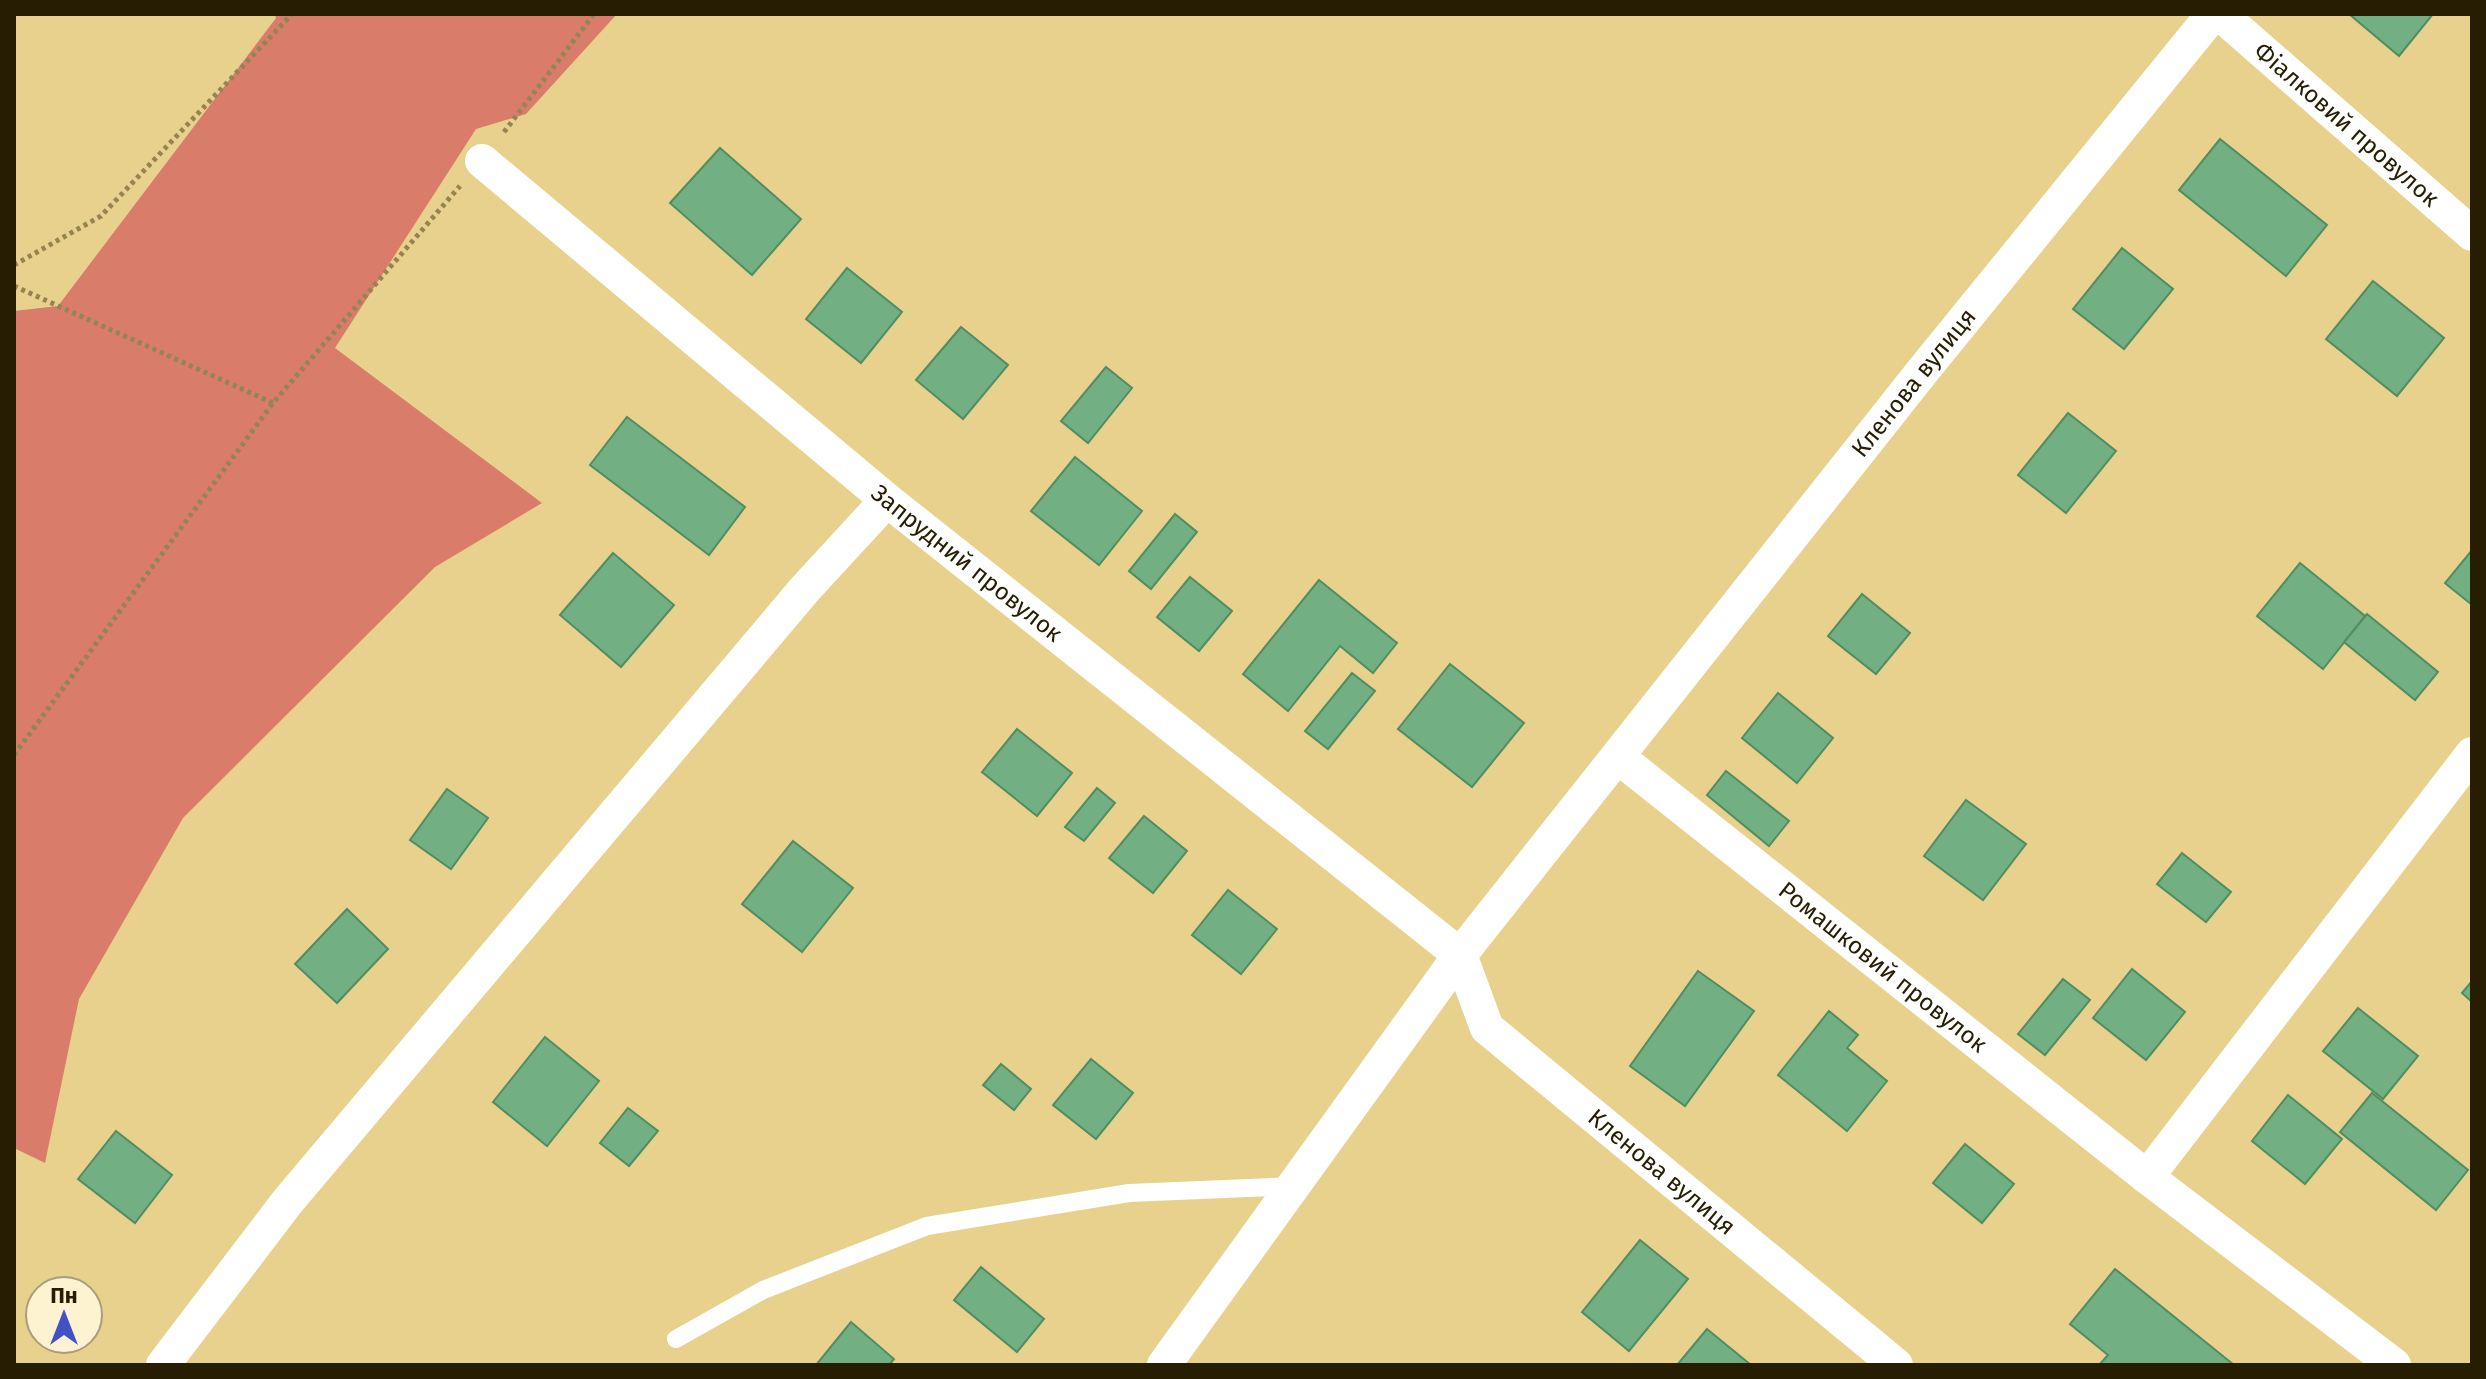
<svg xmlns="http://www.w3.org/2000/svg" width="2486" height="1379" viewBox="0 0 2486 1379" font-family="'Fira Sans',sans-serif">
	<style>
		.forest { fill: #d97d6a }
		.building { fill: #72b083; stroke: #508d63; stroke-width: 2 }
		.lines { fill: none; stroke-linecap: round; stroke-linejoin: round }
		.path { stroke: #948451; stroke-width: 5; stroke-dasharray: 4 4; stroke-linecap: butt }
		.lane { stroke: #fff; stroke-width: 18 }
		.street { stroke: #fff; stroke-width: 34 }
		.labels { text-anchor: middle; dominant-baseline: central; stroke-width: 6; stroke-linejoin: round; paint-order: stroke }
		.street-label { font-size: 24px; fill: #261d02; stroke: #fef3d1 }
	</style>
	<rect width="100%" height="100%" fill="#e7d18c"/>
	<!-- forest -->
	<polygon class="forest" points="275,14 617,14 526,114 476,129 335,348 542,503 435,567 183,818 79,999 45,1163 14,1148 14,311 58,306 276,18"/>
	<!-- building -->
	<g class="building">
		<polygon points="2349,14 2433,14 2399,56"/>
		<polygon points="2220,139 2327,225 2286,276 2179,190"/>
		<polygon points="720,148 801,219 752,275 670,203"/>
		<polygon points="2122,248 2173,289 2124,349 2073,309"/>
		<polygon points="847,268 902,312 861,363 806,319"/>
		<polygon points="2373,281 2444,338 2397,396 2326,339"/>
		<polygon points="961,327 1008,365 963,419 916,380"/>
		<polygon points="1106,367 1132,388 1088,443 1061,421"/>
		<polygon points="2068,413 2116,451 2066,513 2018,475"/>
		<polygon points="627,417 745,507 709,555 590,465"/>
		<polygon points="1075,457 1142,511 1099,565 1031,511"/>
		<polygon points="1175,514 1197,532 1151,589 1129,571"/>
		<polygon points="2472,550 2472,605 2445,583"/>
		<polygon points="613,553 674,605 621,667 560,615"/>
		<polygon points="2300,563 2365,616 2323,669 2257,616"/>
		<polygon points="1190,577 1232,611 1199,651 1157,617"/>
		<polygon points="1319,580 1397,643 1373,673 1340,646 1288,711 1243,674"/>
		<polygon points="1862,594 1910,633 1876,674 1828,636"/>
		<polygon points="2367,614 2438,672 2415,700 2344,642"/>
		<polygon points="1450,664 1524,723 1472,787 1398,729"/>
		<polygon points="1352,673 1375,691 1328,749 1305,731"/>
		<polygon points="1778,693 1833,738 1797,783 1742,738"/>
		<polygon points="1017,729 1072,773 1037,816 982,772"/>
		<polygon points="1726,771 1789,821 1769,846 1707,795"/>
		<polygon points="1097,788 1115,803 1084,841 1065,827"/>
		<polygon points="447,789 488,818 451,869 410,840"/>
		<polygon points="1966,800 2026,844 1983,900 1924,856"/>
		<polygon points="1144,816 1187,851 1153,893 1109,858"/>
		<polygon points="793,841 853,888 802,952 742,904"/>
		<polygon points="2182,853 2231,892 2206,922 2157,884"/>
		<polygon points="1228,890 1277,929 1241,974 1192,935"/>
		<polygon points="347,909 388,949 337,1003 295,964"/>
		<polygon points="2132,969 2185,1012 2146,1060 2093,1018"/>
		<polygon points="1698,971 1754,1011 1685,1106 1630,1066"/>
		<polygon points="2063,979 2090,1000 2045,1055 2018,1034"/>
		<polygon points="2472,981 2472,1002 2462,993"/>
		<polygon points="2358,1008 2418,1056 2383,1099 2323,1051"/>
		<polygon points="1829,1011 1858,1035 1847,1048 1887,1081 1847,1131 1778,1075"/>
		<polygon points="545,1037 599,1081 547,1146 493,1102"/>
		<polygon points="1091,1059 1133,1093 1096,1139 1053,1105"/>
		<polygon points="1001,1064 1031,1089 1014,1110 983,1085"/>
		<polygon points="2372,1093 2468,1170 2436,1210 2340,1132"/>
		<polygon points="2288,1095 2342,1139 2305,1184 2252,1141"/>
		<polygon points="628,1108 658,1131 629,1166 600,1143"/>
		<polygon points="116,1131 172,1175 135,1223 78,1179"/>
		<polygon points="1965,1144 2014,1184 1982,1223 1933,1183"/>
		<polygon points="1640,1240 1688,1279 1629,1351 1582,1312"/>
		<polygon points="981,1267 1044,1319 1017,1352 954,1300"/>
		<polygon points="2115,1269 2234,1365 2099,1365 2108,1355 2070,1324"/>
		<polygon points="851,1322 894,1359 889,1365 816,1365"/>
		<polygon points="1707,1329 1751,1365 1677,1365"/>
	</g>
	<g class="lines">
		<!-- path -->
		<g class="path">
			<polyline points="504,132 594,14"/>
			<polyline points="14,265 101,216 292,14"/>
			<polyline points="14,286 273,403"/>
			<polyline points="14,755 273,403 460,186"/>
		</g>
		<!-- lane -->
		<polyline class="lane" points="676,1339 763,1290 927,1226 1129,1193 1293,1186"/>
		<!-- street -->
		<g class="street">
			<path id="s1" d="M2220 14 2472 234"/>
			<path id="s2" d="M482 161 887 500 1460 955 1487 1028 1896 1365"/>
			<path id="s3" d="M1618 757 2147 1177 2394 1365"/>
			<polyline points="2147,1177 2472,754"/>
			<polyline points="163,1365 288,1201 805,589 887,500"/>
			<path id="s4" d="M1164 1365 1460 955 1921 373 2213 14"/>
		</g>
	</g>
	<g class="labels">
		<!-- street labels -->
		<g class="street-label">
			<text stroke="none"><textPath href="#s1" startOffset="168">Фіалковий провулок</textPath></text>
			<text stroke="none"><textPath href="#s4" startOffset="1236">Кленова вулиця</textPath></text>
			<text stroke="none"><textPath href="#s2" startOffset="630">Запрудний провулок</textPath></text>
			<text stroke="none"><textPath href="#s3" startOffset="338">Ромашковий провулок</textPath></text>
			<text stroke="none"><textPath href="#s2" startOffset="1564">Кленова вулиця</textPath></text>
		</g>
	</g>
	<!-- border -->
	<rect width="2486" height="1379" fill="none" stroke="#261d02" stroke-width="32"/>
	<!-- north arrow -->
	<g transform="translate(64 1315)"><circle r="38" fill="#fef3d1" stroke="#a89d7e" stroke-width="2"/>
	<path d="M0-6L14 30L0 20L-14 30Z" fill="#4351c6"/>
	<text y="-12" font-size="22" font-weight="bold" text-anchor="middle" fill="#261d02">Пн</text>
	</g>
</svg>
